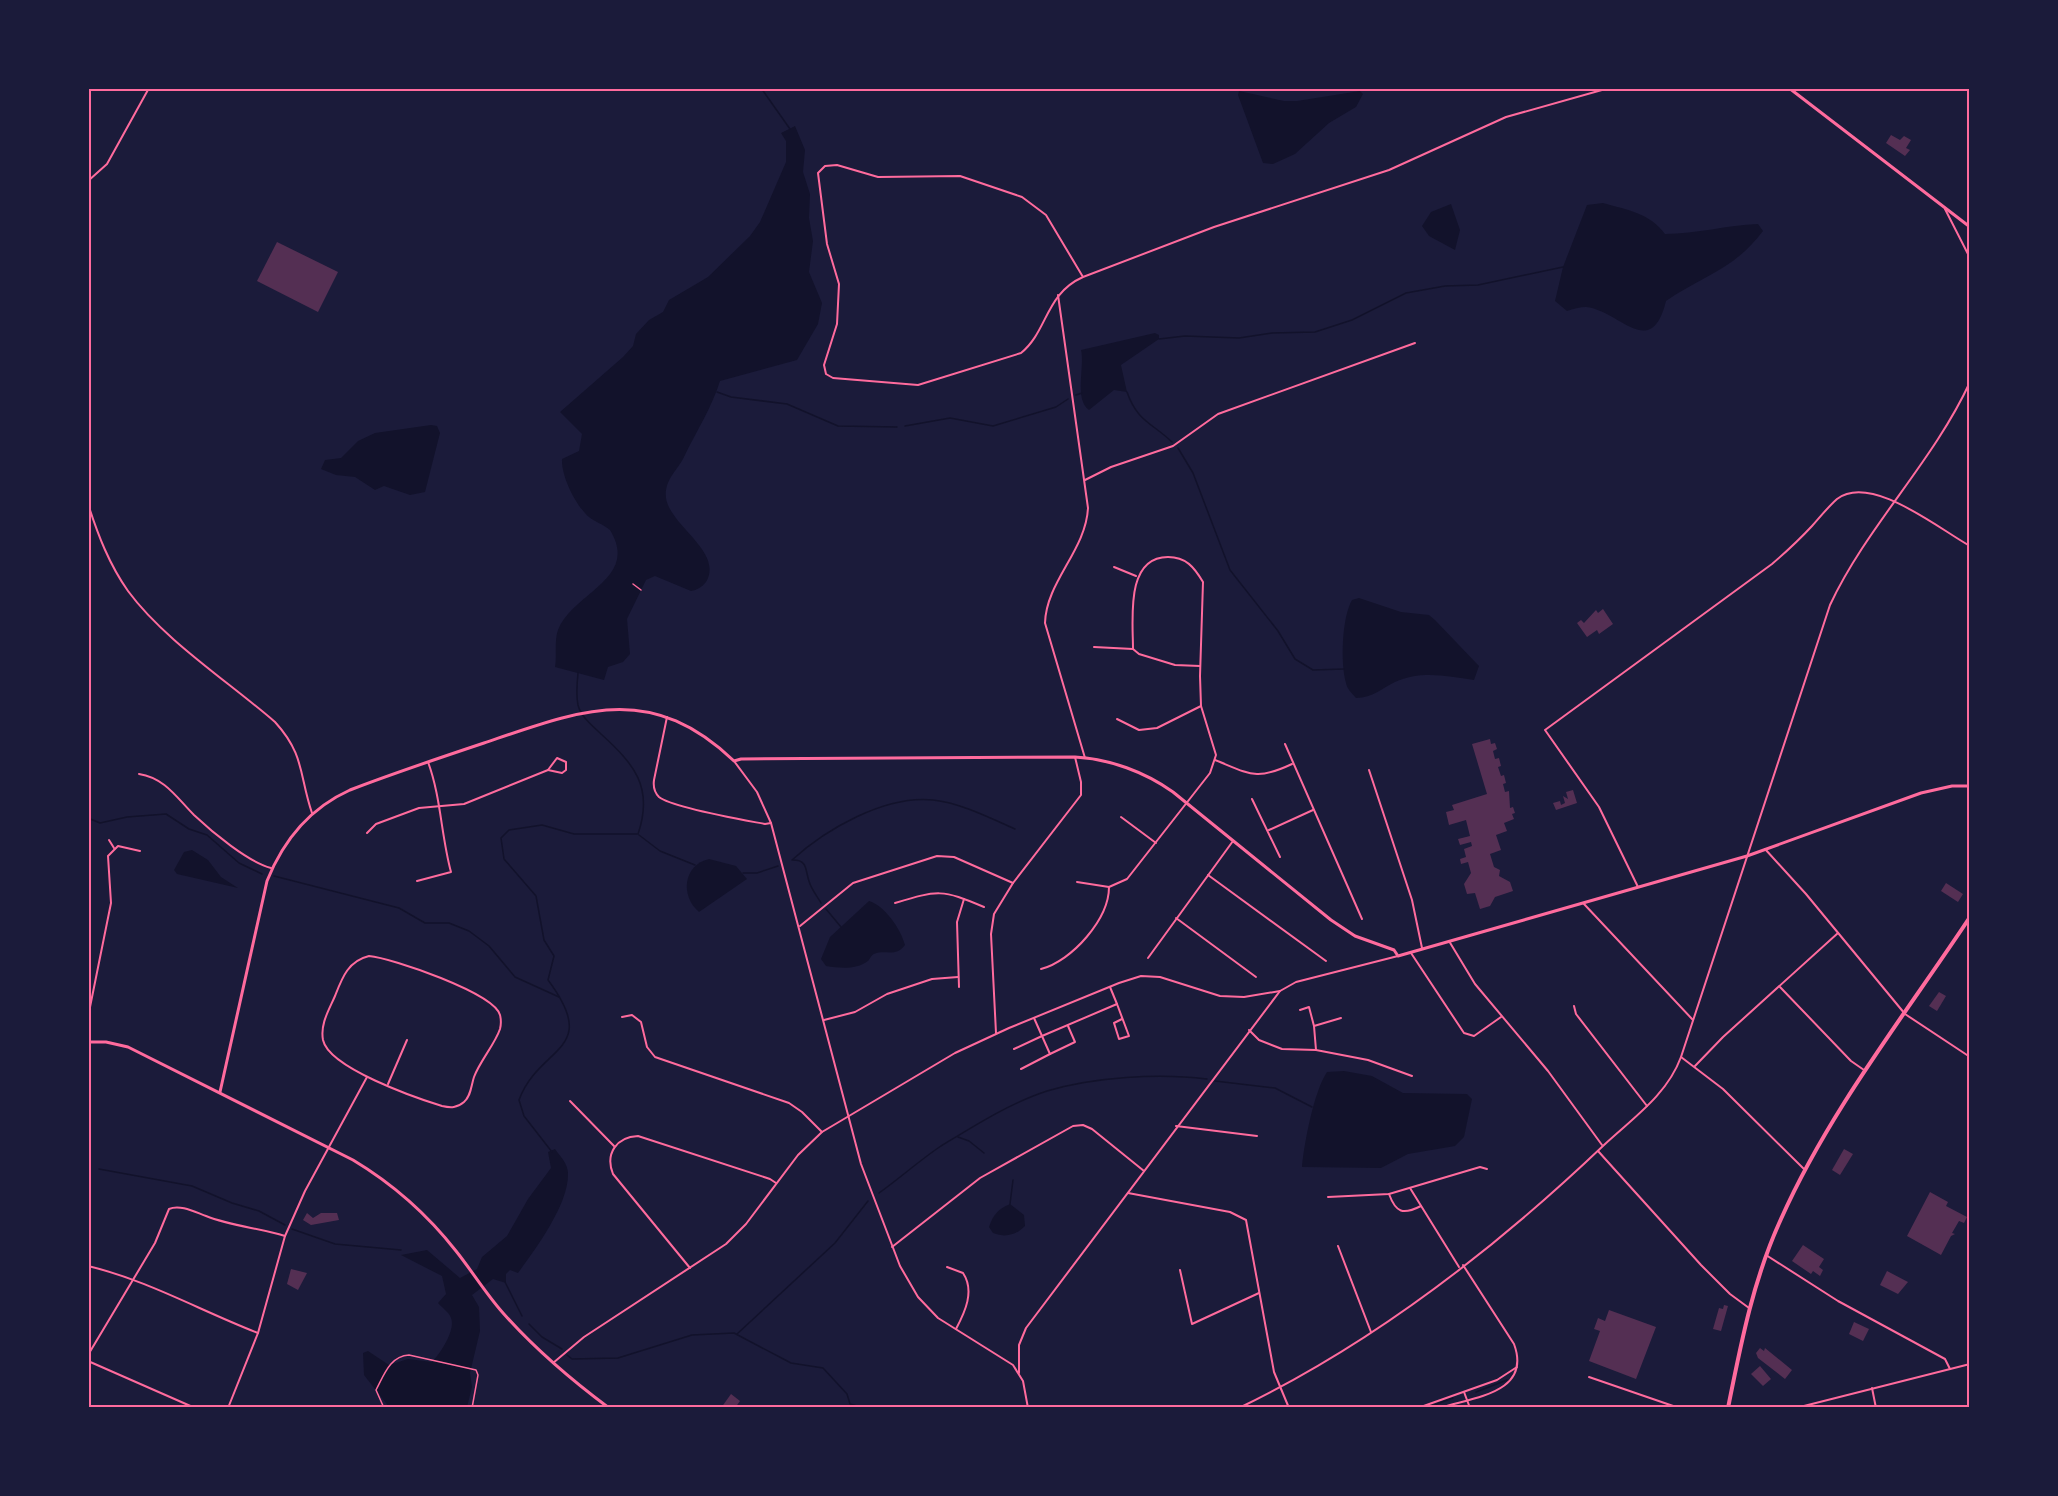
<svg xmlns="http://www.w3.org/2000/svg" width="2058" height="1496" font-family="'Alegreya Sans',sans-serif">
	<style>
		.water { fill: #12122b }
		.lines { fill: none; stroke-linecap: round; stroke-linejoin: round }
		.stream { stroke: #12122b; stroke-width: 1.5 }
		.building { fill: #542f53 }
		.path { stroke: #ff6b9d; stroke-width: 1.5 }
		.minor { stroke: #ff6b9d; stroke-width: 2 }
		.tertiary { stroke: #ff6b9d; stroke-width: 3 }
		.secondary { stroke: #ff6b9d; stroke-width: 3 }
		.primary { stroke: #ff6b9d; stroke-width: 4 }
		.neatline { fill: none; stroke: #ff6b9d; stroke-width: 2 }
	</style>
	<rect width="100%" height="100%" fill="#1b1b3a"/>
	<g class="water">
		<path d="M1239 91 1284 101H1297L1360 91 1363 94 1356 107 1329 123 1295 154 1273 164 1263 163 1238 95Z"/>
		<path d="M795 126 805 150 803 172 810 194 809 218 813 241 809 272 822 303 818 324 797 360 720 381C712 407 696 432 684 457 677 471 664 480 666 498 670 526 724 552 706 582 702 587 697 590 691 591L655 576 646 580 627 619 630 654 623 662 608 667 604 680 555 667C557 656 554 641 558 630 573 592 640 579 610 530 603 524 595 522 589 517 576 506 561 476 562 459L579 451 582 434 560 412 623 357 633 346 636 334 649 320 663 312 669 300 708 277 750 236 760 222 786 162V141L781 133Z"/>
		<path d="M1603 203C1627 210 1650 213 1665 234 1697 234 1727 225 1758 224L1763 231C1734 270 1702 276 1666 301 1651 362 1619 310 1586 307 1580 307 1573 309 1567 311L1555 301 1563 267 1587 205Z"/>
		<path d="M1451 204 1460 230 1455 250 1429 236 1422 226 1431 212Z"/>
		<path d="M1155 333 1159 335V339L1121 365 1127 392 1114 390 1089 410C1074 399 1085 367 1081 350Z"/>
		<path d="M431 425 437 426 440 433 425 492 410 495 384 486 375 490 355 477 336 475 321 469 325 460 341 458 358 441 375 433Z"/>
		<path d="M1359 598 1401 612 1429 615 1435 620 1479 666 1474 680C1447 676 1421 670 1395 682 1382 688 1373 698 1356 698 1352 693 1347 689 1346 683 1340 663 1342 617 1352 600Z"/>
		<path d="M192 850 208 860 221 877 238 888 177 874 174 870 184 852Z"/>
		<path d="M709 859 736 866 747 879 699 912C680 896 683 865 709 859Z"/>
		<path d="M869 901C884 905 901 929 905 945 895 958 886 949 874 954 871 955 870 959 868 961 856 970 839 968 826 966L821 959 830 937Z"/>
		<path d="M1344 1071 1372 1076 1403 1093 1467 1094 1472 1099 1464 1137 1455 1146 1408 1154 1381 1168 1302 1167C1304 1144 1314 1091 1327 1072Z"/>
		<path d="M555 1149C560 1156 568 1164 568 1173 569 1204 536 1248 518 1273L510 1270 506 1274V1283L493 1279 472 1295 479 1307 480 1331 470 1373 472 1387 467 1407H389L364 1375 363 1353 368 1351 389 1365 408 1359 432 1362C440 1354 456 1330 451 1318 449 1312 442 1308 438 1303L446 1294 442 1276 401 1255 427 1250 460 1278 477 1269 482 1257 507 1236 528 1199 551 1168 548 1152Z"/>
		<path d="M1010 1204 1024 1215 1025 1226C1016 1235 1006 1238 993 1233L989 1227C993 1215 998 1209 1010 1204Z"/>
	</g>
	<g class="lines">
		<g class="stream">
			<path d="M761 88 790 129"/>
			<path d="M1159 339 1185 336 1239 338 1272 333 1315 332 1352 320 1406 293 1445 286 1478 285 1563 267"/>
			<path d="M717 392 731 397 787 404 838 426 897 427"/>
			<path d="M1127 392C1137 421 1152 423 1172 442"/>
			<path d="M1076 395 1082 393"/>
			<path d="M905 426 950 418 993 426 1056 407 1068 399"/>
			<path d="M1178 448 1193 473 1230 570 1278 631 1295 659 1313 670 1344 669"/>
			<path d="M578 673C577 683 576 696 578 705 581 717 593 726 601 734 634 764 654 787 638 834"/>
			<path d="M88 818 100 823 127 817 166 814 189 829 207 835 239 863 262 874"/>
			<path d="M639 835 660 851 695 865"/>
			<path d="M792 860C826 829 885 795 933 800 961 803 990 818 1015 829"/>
			<path d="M793 860C808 860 805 870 809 881 811 889 817 896 821 903"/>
			<path d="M743 873H757L778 866"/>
			<path d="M274 876 399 908 425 923H449L469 931 489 946 515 977 559 997"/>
			<path d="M826 909 841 927"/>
			<path d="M1215 1081 1275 1088 1312 1107"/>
			<path d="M958 1137 969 1141 984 1153"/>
			<path d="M552 1152 524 1116 519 1100C539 1045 602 1052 548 980L554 956 544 940 536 896 504 859 501 838 509 830 542 825 574 834H637"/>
			<path d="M99 1169 192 1186 232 1203 259 1211 285 1225"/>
			<path d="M879 1193C900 1178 920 1160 941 1146 974 1126 1010 1103 1047 1091 1094 1077 1158 1073 1207 1079"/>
			<path d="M1010 1204 1013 1180"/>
			<path d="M292 1229 335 1244 401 1250"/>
			<path d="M505 1282 522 1316"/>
			<path d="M529 1324 542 1337 562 1349"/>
			<path d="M737 1334 835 1243 868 1201"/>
			<path d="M567 1355 572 1359 618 1358 692 1335 734 1333 791 1363 823 1368 847 1394 850 1404 864 1408"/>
			<path d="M1476 1392 1507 1380"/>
			<path d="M1426 1408 1453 1398"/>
		</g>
	</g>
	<g class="building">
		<path d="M1891 135 1900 140 1904 136 1911 140 1906 148 1910 150 1905 156 1886 143Z"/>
		<path d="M277 242 338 272 318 312 257 281Z"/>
		<path d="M1603 609 1613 624 1599 634 1597 630 1587 637 1577 623 1581 620 1584 623 1596 610 1598 613Z"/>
		<path d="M1490 739 1491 744 1495 743 1497 749 1493 751 1495 759 1499 758 1501 766 1498 767 1501 776 1504 775 1506 783 1503 784 1505 792 1509 791 1510 808 1513 807 1515 813 1512 814 1514 819 1504 823 1507 831 1496 835 1501 850 1490 854 1494 867 1500 870 1499 876 1510 882 1513 891 1495 897 1490 906 1480 909 1475 893 1467 894 1464 884 1471 873 1468 862 1461 864 1460 859 1466 857 1464 849 1472 846 1471 842 1460 845 1458 839 1470 836 1466 820 1449 825 1446 812 1454 810 1452 805 1487 794 1472 744Z"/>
		<path d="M1573 790 1577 803 1556 810 1553 803 1560 801 1561 805 1565 803 1563 796 1568 799 1566 792Z"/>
		<path d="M1946 883 1963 894 1958 902 1941 891Z"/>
		<path d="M1939 992 1946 996 1937 1011 1929 1006Z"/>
		<path d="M1844 1149 1853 1154 1840 1175 1832 1170Z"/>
		<path d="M1930 1192 1948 1202 1946 1206 1967 1217 1964 1223 1959 1221 1952 1233 1955 1234 1951 1236 1941 1255 1907 1236Z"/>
		<path d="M307 1213 313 1218 321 1213H337L339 1220 311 1225 303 1220Z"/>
		<path d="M1803 1245 1824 1259 1819 1267 1823 1270 1820 1276 1813 1271 1811 1274 1792 1261Z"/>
		<path d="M291 1269 307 1273 298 1290 287 1284Z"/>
		<path d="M1887 1271 1908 1282 1898 1294 1880 1285Z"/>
		<path d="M1724 1305 1728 1306 1721 1331 1713 1329 1719 1308 1723 1309Z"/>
		<path d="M1609 1310 1656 1327 1636 1379 1589 1361 1600 1331 1594 1329 1598 1318 1605 1321Z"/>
		<path d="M1854 1322 1869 1329 1863 1341 1849 1334Z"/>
		<path d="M1760 1348 1764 1351 1765 1348 1792 1370 1785 1379 1758 1358 1756 1353Z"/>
		<path d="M1760 1366 1771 1379 1763 1386 1751 1374Z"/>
		<path d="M731 1394 740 1401 735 1408H721Z"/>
	</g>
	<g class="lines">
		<g class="path">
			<path d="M633 584 641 590"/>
			<path d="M384 1408 376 1390C384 1375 390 1356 409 1355L476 1370 478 1375 472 1408"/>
		</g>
		<g class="minor">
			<path d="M88 181 107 164 149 88"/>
			<path d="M1945 209 1970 258"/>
			<path d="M1083 277 1046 215 1022 197 960 176 878 177 837 165 825 166 818 173 827 244 839 284 837 324 824 365 826 374 833 378 918 385 1021 353C1048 331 1045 294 1083 277L1214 227 1389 170 1506 117 1609 88"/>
			<path d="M1058 295 1088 508C1086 550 1046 582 1045 623L1085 758"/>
			<path d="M1085 480 1111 467 1173 446 1218 414 1415 343"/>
			<path d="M88 504C98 535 109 564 128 591 164 640 229 682 275 722 305 755 299 775 312 813"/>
			<path d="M1114 567 1136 576"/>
			<path d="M1094 647 1133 649 1139 654 1175 665 1200 666"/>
			<path d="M667 717 654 780C653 787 654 792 659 797 673 808 744 820 765 824L771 823"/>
			<path d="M1117 719 1139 730 1157 728 1201 706"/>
			<path d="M1285 744 1362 919"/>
			<path d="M557 758 566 762V770L562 773 548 770Z"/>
			<path d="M1215 760C1250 774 1256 781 1292 764"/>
			<path d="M734 761 757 792 771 823 861 1164 900 1266 918 1297 938 1318 1013 1365 1023 1381 1028 1408"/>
			<path d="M1369 770 1412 900 1422 948"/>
			<path d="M139 774C165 778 177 798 194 815 212 832 248 862 271 868"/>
			<path d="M1252 799 1280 857"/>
			<path d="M1121 817 1156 843"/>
			<path d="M1269 830 1313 810"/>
			<path d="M367 833 376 824 419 808 464 804 548 770"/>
			<path d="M109 840 114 848"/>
			<path d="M1765 849 1806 894 1905 1014 1970 1057"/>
			<path d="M1208 875 1326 961"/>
			<path d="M417 881 451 872C441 835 441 797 428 762"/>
			<path d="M1077 882 1109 887 1127 879 1210 773 1216 755 1201 706 1200 676 1203 582C1194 567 1186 557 1168 557 1125 557 1133 620 1133 649"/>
			<path d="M1638 887 1599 807 1545 730 1772 564C1786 552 1799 540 1812 526 1820 517 1828 507 1837 499 1871 473 1939 529 1970 546"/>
			<path d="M895 903C938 890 942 889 984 907"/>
			<path d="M1584 904 1693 1020"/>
			<path d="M1176 918 1256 977"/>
			<path d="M800 926 853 883 937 856 954 857 1013 883"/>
			<path d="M1449 941 1475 984 1548 1071 1602 1145"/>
			<path d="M1411 953 1464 1033 1474 1036 1501 1017"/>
			<path d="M369 956C392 958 494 993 500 1015 501 1019 501 1025 500 1029 495 1044 480 1061 474 1077 471 1086 471 1096 464 1102 457 1108 451 1108 442 1106 416 1098 329 1068 323 1040 320 1024 329 1010 335 996 342 978 348 961 369 956Z"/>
			<path d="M1148 958 1233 841"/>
			<path d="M1041 969C1072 961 1109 919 1109 887"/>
			<path d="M959 987 957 922 964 899"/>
			<path d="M1110 987 1117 1004"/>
			<path d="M1780 987 1851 1061 1864 1070"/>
			<path d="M1574 1006 1576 1014 1647 1106"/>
			<path d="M1300 1010 1309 1007 1314 1026 1316 1050"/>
			<path d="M88 1017 111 903 108 856 118 846 140 851"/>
			<path d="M622 1017 632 1015 641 1022 647 1047 655 1057 789 1103 802 1112 822 1132"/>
			<path d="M1034 1018 1042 1036 1117 1004 1129 1036 1119 1039 1114 1023 1122 1019"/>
			<path d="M824 1020 855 1012 887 994 932 979 958 977"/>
			<path d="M1314 1026 1341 1018"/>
			<path d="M1249 1030 1259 1040 1282 1049 1316 1050 1368 1060 1412 1076"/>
			<path d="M996 1033 991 934 994 914 1013 883 1081 795V782L1075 757"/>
			<path d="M1014 1049 1042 1036 1050 1054 1021 1069"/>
			<path d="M1050 1054 1075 1042 1068 1026"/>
			<path d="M1681 1057 1723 1089 1805 1170"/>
			<path d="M1695 1066 1723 1037 1838 933"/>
			<path d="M388 1084 407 1040"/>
			<path d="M570 1101 614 1146"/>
			<path d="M1176 1126 1257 1136"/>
			<path d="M1598 1151 1701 1265 1730 1294 1749 1308"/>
			<path d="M1410 1188 1459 1267"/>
			<path d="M1128 1193 1230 1212 1246 1220 1274 1372 1289 1408"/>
			<path d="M1389 1194C1396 1213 1403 1215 1421 1206"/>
			<path d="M1328 1197 1389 1194 1480 1167 1487 1169"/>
			<path d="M1338 1246 1371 1332"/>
			<path d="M892 1247 980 1178 1073 1126 1083 1125 1092 1129 1144 1171"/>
			<path d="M1766 1255 1838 1301 1945 1359 1950 1369"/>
			<path d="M88 1266C147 1280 201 1311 258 1333"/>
			<path d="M947 1267 963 1273C975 1291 965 1312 956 1329"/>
			<path d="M690 1268 613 1174C605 1154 616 1137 638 1136L770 1179 776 1183"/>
			<path d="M1180 1270 1192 1324 1259 1293"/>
			<path d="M88 1355 155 1243 169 1209C180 1204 195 1212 206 1216 231 1226 259 1228 285 1236"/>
			<path d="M88 1361 195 1408"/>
			<path d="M553 1363 584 1337 726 1244 746 1224 798 1155 822 1132 955 1053 1009 1028 1119 983 1141 976 1160 977 1220 996 1244 997 1280 991 1296 982 1398 956"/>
			<path d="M1019 1373V1345L1026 1328 1280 991"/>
			<path d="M1589 1377 1679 1408"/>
			<path d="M1872 1388 1876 1408"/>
			<path d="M1464 1392 1470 1408"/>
			<path d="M228 1408 258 1333 285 1236 305 1191 367 1077"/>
			<path d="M1239 1408C1374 1343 1496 1248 1604 1145 1633 1118 1667 1095 1681 1057L1830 605C1867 526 1933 462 1970 382"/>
			<path d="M1418 1408 1497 1380 1517 1367"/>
			<path d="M1440 1408C1474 1397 1532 1393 1514 1344L1463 1265"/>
			<path d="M1796 1408 1970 1364"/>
		</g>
		<g class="tertiary">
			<path d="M1789 88 1970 227"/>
			<path d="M220 1092 267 881C283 841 310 808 350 790 394 773 439 758 484 743 581 710 650 681 734 761L741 759 1075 757C1110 759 1145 772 1173 792L1331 920 1355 936 1394 950 1398 956 1747 856 1921 793 1952 786H1970"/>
		</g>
		<path class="secondary" d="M88 1042H106L128 1047 353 1160C393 1184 427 1214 456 1251 472 1271 486 1294 503 1313 535 1349 570 1379 609 1408"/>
		<path class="primary" d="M1728 1408C1741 1343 1753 1280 1781 1219 1829 1111 1905 1015 1970 917"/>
	</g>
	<rect width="2058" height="1496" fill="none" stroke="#1b1b3a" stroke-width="180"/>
	<rect x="90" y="90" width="1878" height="1316" class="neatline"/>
</svg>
